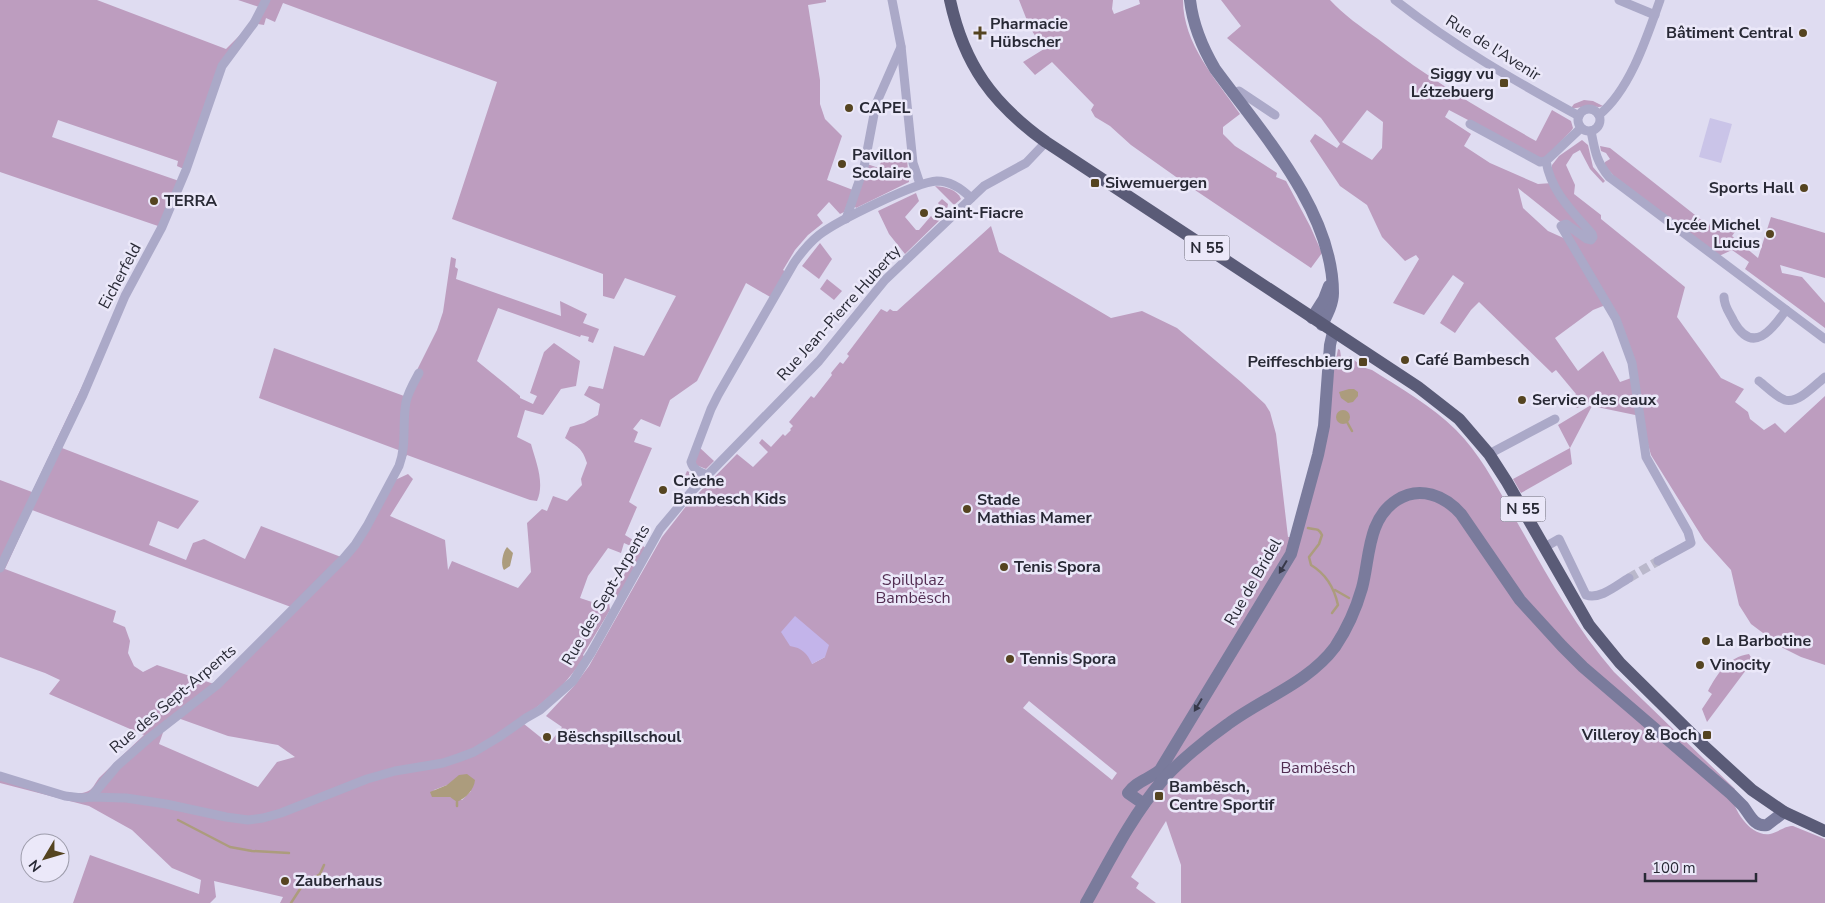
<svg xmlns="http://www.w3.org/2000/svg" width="1825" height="903" font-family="'Nunito Sans',sans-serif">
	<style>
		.green { fill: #bd9dbf; fill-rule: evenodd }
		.sand { fill: #c3b4ea }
		.plaza { fill: #cac4e8 }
		.water { fill: #ac9c7d }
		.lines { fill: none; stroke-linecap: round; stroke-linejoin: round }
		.stream { stroke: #ac9c7d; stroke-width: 2.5 }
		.street-tunnel { stroke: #bab8cb; stroke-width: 9; stroke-dasharray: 9 4.5; stroke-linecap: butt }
		.street { stroke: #aba9c8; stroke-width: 9 }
		.secondary { stroke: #7a7b9c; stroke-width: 12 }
		.primary { stroke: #5a5b77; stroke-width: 12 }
		.oneway { fill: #38394a }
		.poi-dot { fill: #554420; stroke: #ebe8f9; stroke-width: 2 }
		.labels { text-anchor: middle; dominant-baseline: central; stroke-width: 5; stroke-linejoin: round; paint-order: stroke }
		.shield { fill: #ebe8f9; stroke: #626270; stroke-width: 1 }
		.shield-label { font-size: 15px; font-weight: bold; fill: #282935 }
		.poi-label { font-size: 16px; font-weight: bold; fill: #282935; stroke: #ebe8f9; text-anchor: start }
		.street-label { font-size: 16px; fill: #282935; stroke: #ebe8f9 }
		.park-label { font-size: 16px; fill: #522d52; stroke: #ebe8f9 }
	</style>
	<rect width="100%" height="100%" fill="#dfdcf1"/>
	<g class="green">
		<path d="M0 0H97L226 49 245 30 259 7 238 0H826V2L808 5 820 80V104L825 119 842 136 827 180 853 190 844 212 840 214 829 202 817 215 823 223 808 235 795 250 783 270 786 272 772 298 746 283 697 381 670 400 660 427 641 419 633 429 638 432 634 442 652 448 629 502 637 507 625 535 646 548 617 599 613 597 637 549 624 543 621 553 608 548 588 576 580 598 601 605 605 593 608 594 610 610 583 655 585 658 562 686 537 707 519 720 549 744 562 727 546 716 574 686 589 666 662 537 687 505 737 454 753 467 768 452 759 443 762 439 771 447 783 434 785 436 791 430 790 429 793 426 789 422 811 396 814 398 832 375 831 373 840 362 843 364 849 356 847 354 881 309 887 312 890 309 893 311H897L991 226 999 252 1111 318 1142 311 1177 328 1241 382 1265 404 1270 412 1276 434 1288 537H1297L1318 455 1338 349 1340 350 1341 357 1347 360 1350 356 1362 367 1372 370C1400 388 1432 406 1456 430 1480 454 1496 485 1513 515 1544 569 1573 625 1614 672L1735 789 1731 794C1734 810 1750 837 1770 834 1779 832 1784 826 1793 826L1825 839V903H1181V865L1166 821 1131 877 1139 883 1136 888 1156 903H280L283 897 214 881 216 897 210 903H73L90 855 199 894 201 880 172 868 132 830 89 806 0 783V773C19 779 69 798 86 792 93 790 95 783 99 778 114 763 129 749 144 735L49 694 60 680 45 673 0 657V480L32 492 158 226 0 172ZM283 3 497 82 452 219 603 274V296L614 299 625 278 676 296 644 356 614 346 603 389 589 386 584 395 600 404 598 415 584 423 570 427 565 438C577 447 582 447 587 463L581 479 582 485 567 501 553 496 547 511 542 509 527 523 531 572 518 588 452 561 448 570 445 540 390 516 413 479 408 474 393 481 407 455 530 500 537 501C545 483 536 462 531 444L517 437 525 410 543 415 561 389 576 386 580 361 554 343 544 352 530 393 537 396 533 404 520 398V396L477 361 498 308 580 337 581 335 589 337 588 341 593 343 599 329 583 323 587 314 560 301 561 316 456 279 458 269 455 267 456 259 451 257 443 312 437 330 404 396 274 348 259 398 401 451 397 464 353 544 341 557 261 526 245 559 204 539 193 543 186 560 149 545 158 521 178 529 199 501 62 448 127 300 165 229 225 68 258 24 264 25 266 18 275 22ZM58 120 178 161 177 166 186 170 182 182 52 137ZM32 510 291 607 214 684 157 665 143 672 134 666 128 653 130 641 125 627 113 622 116 611 5 569ZM816 643 825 657 812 664ZM1029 701 1117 773 1112 780 1023 708ZM175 717 228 736 278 745 295 757 277 762 258 787 159 744 166 724ZM447 785 471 791 462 800 450 797H432L434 790Z"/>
		<path d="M1019 0H1113L1112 9 1114 14 1140 4 1139 0H1183C1183 44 1216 79 1240 114L1223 127V134L1235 146 1277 173 1276 177 1286 181 1310 226 1322 253 1311 268 1186 184 1131 145 1110 126 1095 117 1091 110 1094 105 1052 62 1035 75 1023 62 1044 49 1030 28Z"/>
		<path d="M1221 0H1330C1344 15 1361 27 1378 39 1428 78 1481 110 1536 141L1552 110 1571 121 1573 128 1571 131 1545 158H1540L1449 110 1445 117 1471 134 1464 146 1490 163 1538 184 1552 183V165L1559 156 1582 140 1588 145 1593 167 1605 181 1603 183 1590 169 1580 150 1573 154 1566 165 1575 185 1574 194 1601 215V219L1685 287 1677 317 1721 378 1744 389 1735 402 1748 412 1750 419 1764 430 1775 423 1785 433 1825 396V665L1801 657 1783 648 1751 624 1739 605 1731 570 1704 540 1651 455 1640 416 1592 406 1570 448 1572 464 1521 493 1513 479 1570 448 1558 425 1591 405 1589 402 1577 408 1571 399 1576 394 1556 370 1552 373 1479 302 1471 310 1455 333 1440 323 1464 283 1453 275 1424 315 1393 303 1419 259 1416 255 1405 261 1382 237 1367 205 1340 186 1310 141 1315 134 1337 148 1340 144 1321 118 1227 38 1241 26ZM1367 110 1383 122 1382 148 1372 160 1342 142ZM1518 188 1563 224 1568 240 1548 231 1523 208ZM1608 304 1634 377 1620 382 1603 351 1578 371 1555 338 1593 310Z"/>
		<path d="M1584 100 1593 101 1603 106C1598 108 1595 106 1589 106 1583 106 1578 109 1571 108L1574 104Z"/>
		<path d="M1600 146 1610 148 1709 226 1711 221 1724 226 1736 224 1739 226 1732 236 1758 258 1771 217 1825 233V278L1780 265 1782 273 1802 277 1825 303V328L1745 269 1749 262 1732 250 1719 256 1614 176 1605 166V162L1610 159 1606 153 1601 151Z"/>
		<path d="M883 155 907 159 909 182 856 208 853 204 867 164 879 168Z"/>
		<path d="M935 186C945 187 957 189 961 199L954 205Z"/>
		<path d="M916 193 919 201 905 217 916 230H919L931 216 934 220 939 215 935 210 940 206 938 203 942 199 948 204 947 210 944 216 905 254 889 234 878 211Z"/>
		<path d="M820 243 832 259 819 279 802 266Z"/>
		<path d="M827 279 842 291 834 300 820 289Z"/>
		<path d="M699 447 714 461 706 469 696 465 695 461Z"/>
		<path d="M687 471 699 476 692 484 683 480Z"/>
		<path d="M1749 654 1752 659V662L1707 722 1702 709 1712 694 1708 691C1717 674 1728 657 1749 654Z"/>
	</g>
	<path class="sand" d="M795 616 829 645 825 657 812 664C807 653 802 648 790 646L781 632Z"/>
	<path class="plaza" d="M1710 118 1732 124 1721 163 1699 157Z"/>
	<g class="water">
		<path d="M1349 389H1354L1358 392V396L1353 402 1348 403 1341 398 1339 392Z"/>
		<circle cx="1343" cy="417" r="7"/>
		<path d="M507 547 513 553 510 566 504 570C500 564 503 552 507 547Z"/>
		<path d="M467 774 475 780C474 790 466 798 457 802L450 797H432L430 792 447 785 459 775Z"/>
	</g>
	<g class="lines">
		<g class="stream">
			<path d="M1347 422 1352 431"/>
			<path d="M1308 528C1315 530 1318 527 1322 535L1319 544 1309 557 1311 565C1326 574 1334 587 1338 605L1332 613"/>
			<path d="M1335 590 1349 598"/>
			<path d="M457 802V806"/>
			<path d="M178 820 230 847 252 851 289 853"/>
			<path d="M291 903 302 886 320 874 324 865"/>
		</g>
		<path class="street-tunnel" d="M1629 578 1658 561"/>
		<g class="street">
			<path d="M892 0 901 46 913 163 920 184"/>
			<path d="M1395 0C1452 45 1515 81 1579 116"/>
			<path d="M1619 0 1655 15"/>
			<path d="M1233 93 1239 91 1275 115"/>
			<circle cx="1589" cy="120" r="11"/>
			<path d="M1599 115C1630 90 1647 37 1660 0"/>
			<path d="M1470 124 1540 162 1546 161"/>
			<path d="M1581 128 1546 161C1551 192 1573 212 1592 234L1593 237 1591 240 1587 239 1566 224 1561 226 1616 319 1632 363 1646 457 1688 532 1691 543 1658 561"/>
			<path d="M1591 131C1595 151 1596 161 1609 177L1825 339"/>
			<path d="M846 219 864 167 876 104 901 47"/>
			<path d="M1724 297C1724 307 1730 313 1734 322 1753 355 1772 330 1786 310"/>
			<path d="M1759 381C1767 387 1776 397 1785 400 1798 404 1815 385 1825 377"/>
			<path d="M1489 454 1555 419"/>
			<path d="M707 475C700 472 693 470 691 462L711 409 718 395 794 263C801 253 809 243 819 235 837 221 916 182 937 181 950 181 962 189 971 198"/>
			<path d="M1545 547 1559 539 1586 595C1600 600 1617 585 1629 578"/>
			<path d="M0 568 83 395 125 296 162 227 186 170 222 66 254 23 266 0"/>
			<path d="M0 776 65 796 82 798 91 797 126 798 166 804 226 817 248 820 263 818 281 813 367 779 395 771 443 763 458 758 474 752 499 737 526 718 540 710 573 681 591 653 660 529 692 491 819 361 885 280 984 186 1026 163 1046 142"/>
			<path d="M91 797 117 766 149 738 217 685 344 558 355 545 367 526 399 466C407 445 402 424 406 402 408 392 414 382 419 373"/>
		</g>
		<g class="secondary">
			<path d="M1190 0C1193 26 1202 47 1215 69 1261 132 1333 211 1333 293 1333 304 1327 315 1322 325"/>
			<path d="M1312 318 1324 299 1329 286"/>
			<path d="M1144 804 1128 793C1136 781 1150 779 1160 770L1291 554 1318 455 1324 426 1330 345 1333 332"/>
			<path d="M1086 903C1109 862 1131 817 1162 781 1177 763 1208 738 1228 724 1263 698 1308 683 1335 647 1347 629 1356 609 1362 588 1370 558 1367 519 1397 500 1420 485 1445 496 1461 514L1520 600 1562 646 1583 667 1731 794C1735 798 1739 802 1743 806 1750 815 1754 827 1767 825L1784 812"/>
		</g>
		<path class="primary" d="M950 0C964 65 993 104 1046 142L1418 387 1459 419 1489 454 1507 482 1589 625 1620 663 1705 747 1752 790 1784 812 1825 831"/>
	</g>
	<defs><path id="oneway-solid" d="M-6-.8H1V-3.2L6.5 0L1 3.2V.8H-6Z" transform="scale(1.25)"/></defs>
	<g class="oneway">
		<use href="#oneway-solid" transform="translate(1283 567) rotate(121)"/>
		<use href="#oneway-solid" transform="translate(1198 705) rotate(121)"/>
	</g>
	<g class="poi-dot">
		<path d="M977.5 25.5h5v5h5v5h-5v5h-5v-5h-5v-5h5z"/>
		<circle cx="1803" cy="33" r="5"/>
		<rect x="1499" y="78" width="10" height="10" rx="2.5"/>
		<circle cx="849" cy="108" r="5"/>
		<circle cx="842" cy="164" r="5"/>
		<rect x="1090" y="178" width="10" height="10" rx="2.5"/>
		<circle cx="1804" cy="188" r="5"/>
		<circle cx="154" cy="201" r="5"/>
		<circle cx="924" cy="213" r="5"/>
		<circle cx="1770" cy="234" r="5"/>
		<circle cx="1405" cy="360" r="5"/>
		<rect x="1358" y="357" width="10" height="10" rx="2.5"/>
		<circle cx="1522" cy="400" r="5"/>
		<circle cx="663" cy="490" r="5"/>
		<circle cx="967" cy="509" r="5"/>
		<circle cx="1004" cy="567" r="5"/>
		<circle cx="1706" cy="641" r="5"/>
		<circle cx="1010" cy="659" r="5"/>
		<circle cx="1700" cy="665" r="5"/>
		<rect x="1702" y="730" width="10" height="10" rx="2.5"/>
		<circle cx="547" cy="737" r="5"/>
		<rect x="1154" y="791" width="10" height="10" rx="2.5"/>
		<circle cx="285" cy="881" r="5"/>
	</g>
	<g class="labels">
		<g class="shield">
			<rect x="1184.5" y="235.5" width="45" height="25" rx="4"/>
			<rect x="1500.5" y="496.5" width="45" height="25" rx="4"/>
		</g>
		<g class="shield-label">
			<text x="1207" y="248">N 55</text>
			<text x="1523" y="509">N 55</text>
		</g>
		<g class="poi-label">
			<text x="990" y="24">Pharmacie<tspan x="990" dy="18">Hübscher</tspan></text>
			<text x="1793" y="33" text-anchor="end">Bâtiment Central</text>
			<text x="1494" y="74" text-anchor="end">Siggy vu<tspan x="1494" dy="18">Létzebuerg</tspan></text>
			<text x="859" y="108">CAPEL</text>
			<text x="852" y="155">Pavillon<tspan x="852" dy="18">Scolaire</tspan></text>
			<text x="1105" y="183">Siwemuergen</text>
			<text x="1794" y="188" text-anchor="end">Sports Hall</text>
			<text x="164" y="201">TERRA</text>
			<text x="934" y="213">Saint-Fiacre</text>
			<text x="1760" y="225" text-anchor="end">Lycée Michel<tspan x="1760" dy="18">Lucius</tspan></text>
			<text x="1415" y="360">Café Bambesch</text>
			<text x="1353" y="362" text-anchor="end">Peiffeschbierg</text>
			<text x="1532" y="400">Service des eaux</text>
			<text x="673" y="481">Crèche<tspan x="673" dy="18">Bambesch Kids</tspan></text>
			<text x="977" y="500">Stade<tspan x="977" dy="18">Mathias Mamer</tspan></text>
			<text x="1014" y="567">Tenis Spora</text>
			<text x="1716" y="641">La Barbotine</text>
			<text x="1020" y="659">Tennis Spora</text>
			<text x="1710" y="665">Vinocity</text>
			<text x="1697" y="735" text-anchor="end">Villeroy &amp; Boch</text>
			<text x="557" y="737">Bëschspillschoul</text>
			<text x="1169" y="787">Bambësch,<tspan x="1169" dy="18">Centre Sportif</tspan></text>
			<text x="295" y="881">Zauberhaus</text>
		</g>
		<g class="street-label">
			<text transform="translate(1493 48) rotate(32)">Rue de l'Avenir</text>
			<text transform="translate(120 276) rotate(-62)">Eicherfeld</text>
			<text transform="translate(839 313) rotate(-48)">Rue Jean-Pierre Huberty</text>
			<text transform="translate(1253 582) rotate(-60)">Rue de Bridel</text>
			<text transform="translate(606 595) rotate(-60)">Rue des Sept-Arpents</text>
			<text transform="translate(173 699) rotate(-40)">Rue des Sept-Arpents</text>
		</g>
		<g class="park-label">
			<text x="913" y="580">Spillplaz<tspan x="913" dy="18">Bambësch</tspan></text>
			<text x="1318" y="768">Bambësch</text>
		</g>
	</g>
	<g transform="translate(45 858) rotate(232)"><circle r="24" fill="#ebe8f9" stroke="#9d9cab"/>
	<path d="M0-4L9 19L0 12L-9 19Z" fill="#554420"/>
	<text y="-8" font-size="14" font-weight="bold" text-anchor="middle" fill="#282935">N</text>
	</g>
	<path d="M1645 873v8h111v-8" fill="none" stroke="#282935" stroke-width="2.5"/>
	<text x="1652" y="873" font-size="15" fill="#282935" stroke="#ebe8f9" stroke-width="4" paint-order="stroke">100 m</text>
</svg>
